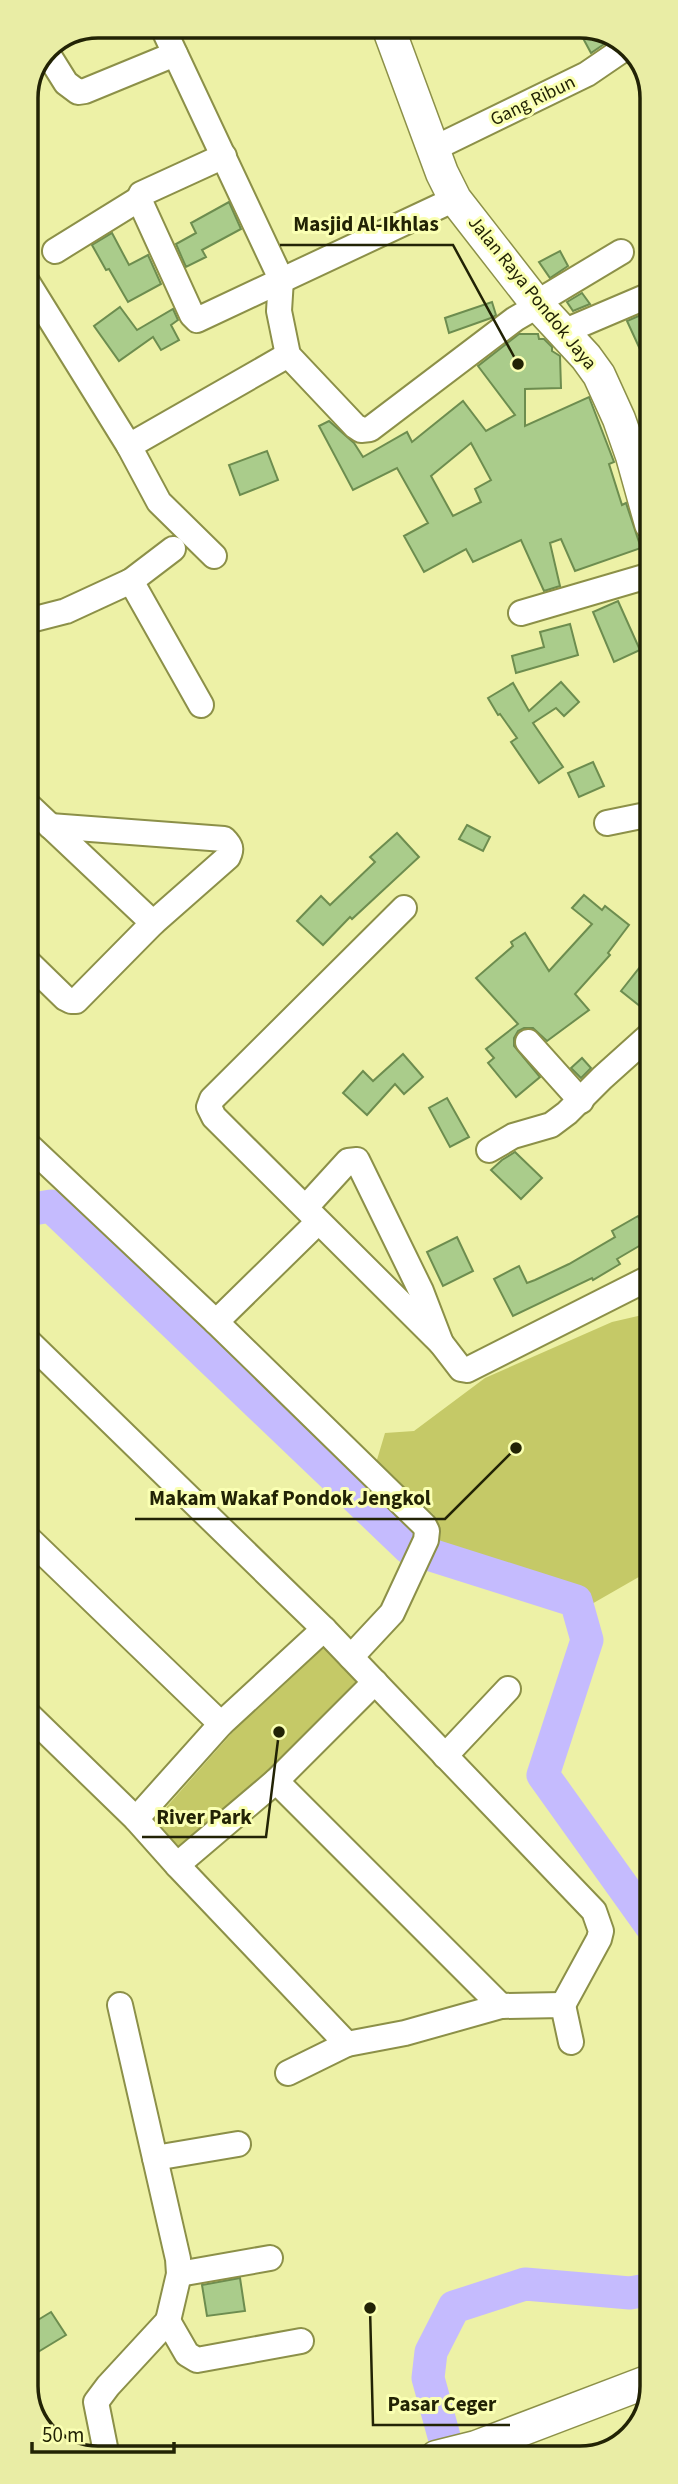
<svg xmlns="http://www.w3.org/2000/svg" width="678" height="2484" font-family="'Source Sans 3',sans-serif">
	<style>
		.green { fill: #c5c967 }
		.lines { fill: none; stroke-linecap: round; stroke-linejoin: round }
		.river { stroke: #c5bbfe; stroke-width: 33 }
		.building { fill: #aacc8b; stroke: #6d8d4f; stroke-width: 2; fill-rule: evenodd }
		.minor-casing { stroke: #8c9048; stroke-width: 28 }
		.major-casing { stroke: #8c9048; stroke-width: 35 }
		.minor { stroke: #fff; stroke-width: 24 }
		.major { stroke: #fff; stroke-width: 32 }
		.labels { text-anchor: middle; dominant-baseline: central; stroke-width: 6; stroke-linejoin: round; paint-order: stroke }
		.street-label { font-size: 19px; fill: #222305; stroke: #faffb3 }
		.rim { fill: none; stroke: #222305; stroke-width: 3.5 }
		.leader { fill: none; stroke: #222305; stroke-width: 2.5 }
		.callout-dot { fill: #222305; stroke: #faffb3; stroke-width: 2.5 }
		.callout-label { font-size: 21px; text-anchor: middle; font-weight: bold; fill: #222305; stroke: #faffb3; stroke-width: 6; stroke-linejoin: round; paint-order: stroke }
	</style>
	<rect width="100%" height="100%" fill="#edf1a6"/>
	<g class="green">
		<path d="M651 1313V1570L590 1605 433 1566 434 1515 376 1463 385 1433 414 1431 485 1378 612 1322Z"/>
		<path d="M324 1629 375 1682 177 1865 146 1830Z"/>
	</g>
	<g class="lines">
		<g class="river">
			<path d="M27 1210 51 1206 409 1548 576 1601 587 1640 543 1775 651 1926"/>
			<path d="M445 2440 428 2378 431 2352 454 2307 525 2284 630 2293 652 2289"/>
		</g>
	</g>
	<g class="building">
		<path d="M577 27H588L607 35 610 40 591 53Z"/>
		<path d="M229 202 241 229 202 250 206 257 186 267 176 244 196 233 191 223Z"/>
		<path d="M112 233 129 265 148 255 161 284 128 302 109 269 106 270 92 245Z"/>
		<path d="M560 251 568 266 550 278 539 262Z"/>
		<path d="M582 293 590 304 573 311 567 302Z"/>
		<path d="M492 302 496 315 491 318 449 333 445 318Z"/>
		<path d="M120 307 137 330 173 309 178 320 171 325 179 340 161 350 153 337 119 361 94 326Z"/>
		<path d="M650 311V371L627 321Z"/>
		<path d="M519 334H538L539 339H544L552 347V351L560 356 561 388 525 389V426L589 397 614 462 609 464 622 505 626 503 641 548 575 571 561 539 550 543 560 586 544 591 521 540 473 562 466 549 424 572 404 536 428 523 397 468 353 490 319 426 329 421 354 443 363 457 407 432 412 442 463 401 486 431 515 415 478 366ZM471 443 491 480 475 489 481 502 453 516 431 476Z"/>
		<path d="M267 451 278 480 240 495 229 465Z"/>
		<path d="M618 601 640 650 614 662 593 612Z"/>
		<path d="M570 624 578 655 516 673 512 656 544 647 540 632Z"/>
		<path d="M561 682 579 702 564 716 556 708 533 723 563 767 539 783 511 742 517 738 500 714 498 715 488 698 513 683 529 711Z"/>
		<path d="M593 762 604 786 579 797 568 773Z"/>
		<path d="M467 825 490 837 483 851 459 839Z"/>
		<path d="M397 833 419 857 352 919 350 917 323 945 297 921 321 896 330 905 375 862 370 857Z"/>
		<path d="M584 895 602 910 605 906 629 925 608 953 610 955 575 994 589 1010 547 1041 533 1028H524L518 1031 514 1038V1046L540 1077 516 1097 488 1063 494 1058 486 1049 518 1024 476 978 513 946 511 942 525 933 549 971 592 924 572 908Z"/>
		<path d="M640 967 651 976V1015L621 991Z"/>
		<path d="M403 1054 423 1077 404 1094 395 1084 367 1115 343 1093 363 1071 373 1081Z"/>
		<path d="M582 1058 591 1068 581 1078 571 1068Z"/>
		<path d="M447 1098 469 1137 450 1147 429 1108Z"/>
		<path d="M515 1152 542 1178 521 1199 491 1170 502 1160Z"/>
		<path d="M638 1216 651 1239 617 1259 620 1264 593 1280 592 1278 513 1316 494 1279 519 1266 527 1283 535 1280 569 1264 615 1237 612 1231Z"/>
		<path d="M457 1237 473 1271 443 1286 427 1252Z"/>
		<path d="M240 2278 245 2311 207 2316 202 2285Z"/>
		<path d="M51 2312 66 2335 28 2358V2326Z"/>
	</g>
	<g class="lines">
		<g class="minor-casing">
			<g id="minor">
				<path d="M162 26 281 279 279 311 288 355 355 426 361 430 370 429 515 319 539 305"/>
				<path d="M46 51 66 83 78 92 85 91 175 54"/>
				<path d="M433 149 587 74 628 46"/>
				<path d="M224 156 141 194 139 199 192 315 197 320 455 199"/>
				<path d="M55 251 139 199"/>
				<path d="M26 280 129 446 288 355"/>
				<path d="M536 303 621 252"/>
				<path d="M563 332 650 295"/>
				<path d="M129 446 159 502 214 556"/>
				<path d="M131 581 201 705"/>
				<path d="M521 613 651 575"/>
				<path d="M27 621 66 611 131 581 173 549"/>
				<path d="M27 804 153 923"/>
				<path d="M607 823 651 814"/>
				<path d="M404 908 212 1099 209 1107 214 1117 441 1343"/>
				<path d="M27 961 65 998 71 1001H76L153 923 228 857C232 849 231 846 224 839L50 826"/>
				<path d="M528 1042 581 1101"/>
				<path d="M27 1144 216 1322 424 1525 427 1531 426 1540 392 1613 351 1657"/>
				<path d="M489 1150 513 1136 551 1125 567 1113 602 1078 651 1034"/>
				<path d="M306 1207 348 1161 357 1160 421 1291 441 1343 461 1369 467 1370 651 1277"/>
				<path d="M216 1322 318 1222"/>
				<path d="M27 1340 324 1629 594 1911 601 1931 599 1939 563 2005"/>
				<path d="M27 1537 221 1724"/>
				<path d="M27 1713 136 1819"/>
				<path d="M445 1756 508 1689"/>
				<path d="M276 1781 501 2006 563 2005 571 2042"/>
				<path d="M177 1865 276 1781 375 1682"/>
				<path d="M120 2005 178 2259 179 2274 168 2321"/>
				<path d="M347 2044 405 2033 501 2006"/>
				<path d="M288 2073 347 2044 177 1865 136 1819 221 1724 324 1629"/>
				<path d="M155 2158 238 2144"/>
				<path d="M179 2274 270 2258"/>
				<path d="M168 2321 187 2354 197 2360 301 2341"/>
				<path d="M107 2457 96 2402 108 2386 168 2321"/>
			</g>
		</g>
		<g class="major-casing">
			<g id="major">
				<path d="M388 27 442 173 455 199 536 303 586 357 599 375 619 419 632 456 651 524"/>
				<path d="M436 2457 476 2447 652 2380"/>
			</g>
		</g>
		<use href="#minor" class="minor"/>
		<use href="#major" class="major"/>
	</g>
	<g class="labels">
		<g class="street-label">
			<text transform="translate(533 101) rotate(-26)">Gang Ribun</text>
			<text transform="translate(532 293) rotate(51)">Jalan Raya Pondok Jaya</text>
		</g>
	</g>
	<path d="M0 0H678V2484H0ZM98 38H580A60 60 0 0 1 640 98V2386A60 60 0 0 1 580 2446H98A60 60 0 0 1 38 2386V98A60 60 0 0 1 98 38Z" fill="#e9eda5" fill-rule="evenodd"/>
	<path class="rim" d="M98 38H580A60 60 0 0 1 640 98V2386A60 60 0 0 1 580 2446H98A60 60 0 0 1 38 2386V98A60 60 0 0 1 98 38Z"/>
	<path class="leader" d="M518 364L453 245H280M516 1448L445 1519H135M279 1732L266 1837H142M370 2308L373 2425H510"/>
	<g class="callout-dot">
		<circle cx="518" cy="364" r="7"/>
		<circle cx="516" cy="1448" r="7"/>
		<circle cx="279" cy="1732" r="7"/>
		<circle cx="370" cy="2308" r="7"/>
	</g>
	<g class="callout-label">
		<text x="366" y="231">Masjid Al-Ikhlas</text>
		<text x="290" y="1505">Makam Wakaf Pondok Jengkol</text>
		<text x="204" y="1824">River Park</text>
		<text x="442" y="2411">Pasar Ceger</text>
	</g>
	<path d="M32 2442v10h142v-10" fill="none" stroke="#222305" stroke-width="3.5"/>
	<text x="42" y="2442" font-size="21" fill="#222305" stroke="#faffb3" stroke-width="5" paint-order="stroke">50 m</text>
</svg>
